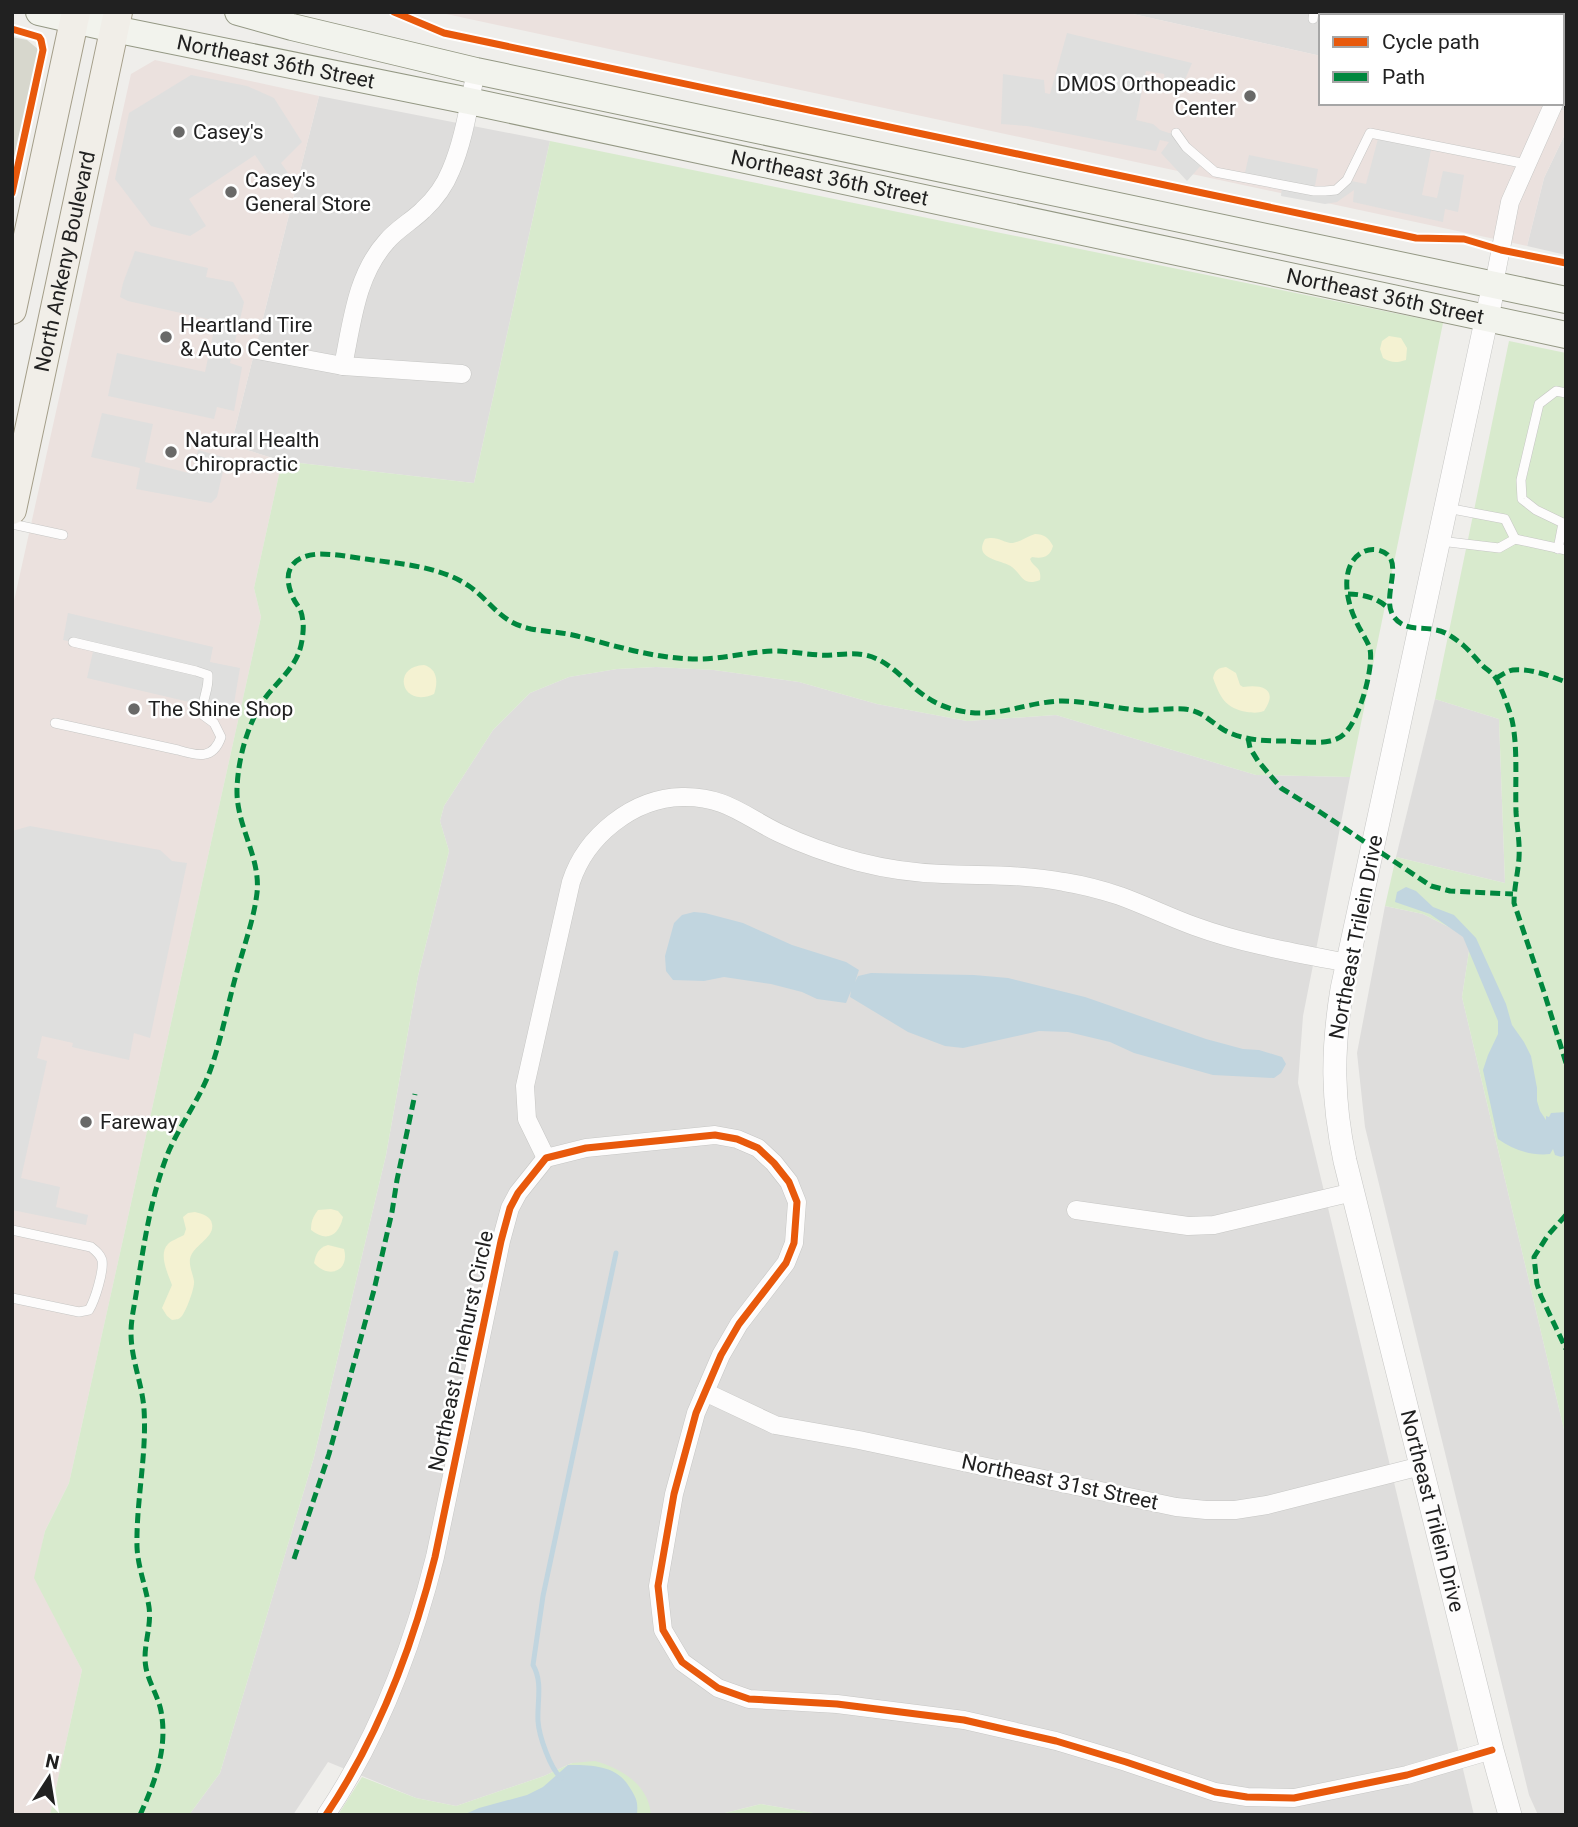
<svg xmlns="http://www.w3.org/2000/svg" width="1578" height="1827" font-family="Roboto,sans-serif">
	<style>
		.residential { fill: #dedddc }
		.commercial { fill: #ebe1de }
		.construction { fill: #d7d7cd }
		.grass { fill: #d8eacd }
		.sand { fill: #f4f2d2 }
		.parking { fill: #dfdfde }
		.water { fill: #c1d5df }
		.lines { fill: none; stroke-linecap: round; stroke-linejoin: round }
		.stream { stroke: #c1d5df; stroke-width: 5 }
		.service-casing { stroke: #c6c6c4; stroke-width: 10 }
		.minor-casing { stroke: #c6c6c4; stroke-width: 19 }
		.tertiary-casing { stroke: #c6c6c4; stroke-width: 24 }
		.secondary-casing { stroke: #949884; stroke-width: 28 }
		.primary-casing { stroke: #a49e89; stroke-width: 30 }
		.service { stroke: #fdfcfc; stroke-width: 9 }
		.minor { stroke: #fdfcfc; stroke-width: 18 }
		.tertiary { stroke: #fdfcfc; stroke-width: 23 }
		.secondary { stroke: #f2f3ed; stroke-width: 26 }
		.primary { stroke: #f1eee8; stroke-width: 28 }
		.quiet { stroke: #00873e; stroke-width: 5; stroke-dasharray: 10 5; stroke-linecap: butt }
		.cycleway-casing { stroke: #fff; stroke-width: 11 }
		.cycleway { stroke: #e8590c; stroke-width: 7 }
		.poi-dot { fill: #696968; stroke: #fff; stroke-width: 2.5 }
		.labels { text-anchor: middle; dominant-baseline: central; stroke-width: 5; stroke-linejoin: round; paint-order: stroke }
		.street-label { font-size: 21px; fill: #212121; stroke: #fff }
		.poi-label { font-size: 21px; fill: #212121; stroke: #fff; text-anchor: start }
	</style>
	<rect width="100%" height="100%" fill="#efeeeb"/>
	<g class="residential">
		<path d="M1124 12H1566V111L1530 103H1562V16H1321V56Z"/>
		<path d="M319 96 550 141 474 483 282 461 231 445Z"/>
		<path d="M1566 132V255L1527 246 1544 178Z"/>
		<path d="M656 667 714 670 799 682 877 704 967 721 1056 715 1256 775 1350 777 1303 1016 1298 1083 1474 1815H825L761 1804 717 1815H651L572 1763 544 1776 456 1806 416 1798 328 1762 293 1815H189L220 1773 314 1457 386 1155 418 976 449 851 440 821 444 806 493 730 530 693 569 677 617 669Z"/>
		<path d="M1435 699 1499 719 1505 883 1396 857Z"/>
		<path d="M1385 906 1423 914 1471 938 1462 997 1566 1438V1815H1538L1529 1795 1365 1127 1357 1053Z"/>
	</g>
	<g class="commercial">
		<path d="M437 12H1124L1321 56V103H1530L1566 111V132L1544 178 1527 246Z"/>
		<path d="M155 60 319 96 231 445 282 461 254 588 261 617 69 1483 45 1531 35 1578 82 1670 50 1815H12V610L131 74Z"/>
	</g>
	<path class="construction" d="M12 37 27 40 39 50 12 178Z"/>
	<g class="grass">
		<path d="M550 141 1443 323 1350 777 1256 775 1056 715 967 721 877 704 799 682 714 670 656 667 617 669 569 677 530 693 493 730 444 806 440 821 449 851 418 976 386 1155 314 1457 220 1773 189 1815H50L82 1670 34 1578 45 1531 69 1483 261 617 254 588 282 461 474 483Z"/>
		<path d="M1509 341 1566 353V1438L1462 997 1471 938 1423 914 1385 906 1396 857 1505 883 1499 719 1435 699Z"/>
		<path d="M595 1761C621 1768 649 1785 651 1815H338L362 1777 416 1798 456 1806 544 1776 572 1763Z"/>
		<path d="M761 1804 825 1815H717Z"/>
	</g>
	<g class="sand">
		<path d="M1389 336 1401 338 1407 348 1406 360C1397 363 1391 363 1383 358L1380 349 1382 341Z"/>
		<path d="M1035 534C1044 534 1049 538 1053 546 1050 557 1043 559 1032 557L1030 559C1034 569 1042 566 1040 580 1023 587 1022 575 1012 567 1001 559 973 560 985 539 997 535 1003 543 1013 543 1020 542 1028 536 1035 534Z"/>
		<path d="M424 665C438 669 438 683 434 694 401 709 391 666 424 665Z"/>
		<path d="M1226 667 1236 673 1240 685 1243 687C1262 684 1279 689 1264 711 1258 713 1254 713 1247 712 1225 708 1220 697 1213 678 1215 670 1218 668 1226 667Z"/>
		<path d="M331 1209 338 1211 343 1217C339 1235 327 1243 311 1230 311 1221 313 1217 318 1210Z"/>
		<path d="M195 1212C202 1214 211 1216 212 1224 215 1238 193 1245 190 1259 189 1267 193 1274 194 1281 195 1288 186 1311 182 1316 178 1320 178 1319 172 1320L167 1316 162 1308 172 1285C168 1274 158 1254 168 1244 172 1240 179 1238 184 1235L186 1229 183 1217 188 1213Z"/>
		<path d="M328 1245 344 1249C350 1272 328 1279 314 1263 316 1254 318 1248 328 1245Z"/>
	</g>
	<g class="parking">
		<path d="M1067 33 1192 63 1181 89 1166 87 1164 74 1146 71 1136 120 1153 124 1160 130 1169 133H1176L1204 162 1187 181 1161 153 1169 142 1160 140 1156 151 1027 126 1001 124 1003 74 1044 80 1045 93 1050 94Z"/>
		<path d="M191 75 247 86 274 98 302 142 281 163 288 173 274 183 255 155 189 199 206 226 190 236 151 226 115 179 129 113Z"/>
		<path d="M1379 135 1432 145 1422 195 1437 198 1443 171 1464 175 1458 212 1445 209 1443 222 1353 202 1354 190 1337 202 1325 204 1281 196 1282 185 1244 177 1249 155 1318 169 1314 191H1325L1347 180 1366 184Z"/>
		<path d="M135 251 208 268 206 277 233 282 244 302 230 363 242 367 234 411 217 407 214 419 108 396 117 353 205 372 216 321 128 301 120 297 123 283Z"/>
		<path d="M102 413 153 424 145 462 193 474 198 450 226 458 217 497 211 503 136 489 140 468 91 457Z"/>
		<path d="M68 613 213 647 210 662 240 668 232 715 211 711 202 705 87 678 94 647 63 640Z"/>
		<path d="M30 826 160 850 172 861 187 863 150 1038 134 1033 129 1060 72 1047 73 1043 42 1036 37 1058 47 1061 21 1178 60 1187 56 1207 88 1215 86 1225 12 1210V831Z"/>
	</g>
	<g class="water">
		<path d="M1406 887 1416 891 1433 907 1454 915 1476 938 1506 1004 1512 1025 1524 1042 1531 1056 1537 1088V1101L1540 1111 1546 1120V1116L1549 1117 1551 1113 1566 1112V1155L1561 1157 1555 1155 1553 1149 1550 1154C1532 1156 1513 1150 1498 1139L1483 1070 1488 1055 1498 1034V1021L1463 937 1430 914 1395 902 1397 892Z"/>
		<path d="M694 912 705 913 743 923 792 945 846 962 859 970 855 982 858 976 871 973 974 975 1008 978 1085 997 1206 1039 1243 1049 1259 1050 1282 1057 1286 1064 1281 1073 1274 1078 1213 1075 1134 1053 1110 1042 1068 1032 1039 1031 963 1048 945 1046 908 1032 850 997 851 991 846 1003 817 999 802 992 771 984 724 977 704 981 673 980 666 971 665 956 674 923 682 915Z"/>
		<path d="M568 1765C592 1765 617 1765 630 1788 637 1799 638 1802 637 1815H463L479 1808 527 1795 543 1787Z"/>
	</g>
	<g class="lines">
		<path class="stream" d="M561 1778C550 1768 539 1736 538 1721 537 1702 543 1682 533 1665L543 1596 616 1253"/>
		<g class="service-casing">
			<g id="service">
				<path d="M1313 19 1314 12"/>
				<path d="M1176 133 1186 147 1215 172 1314 191H1325L1336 190 1347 180 1370 133 1527 164"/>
				<path d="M12 524 63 535"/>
				<path d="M1515 539 1566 550"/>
				<path d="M1440 541 1499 548 1515 539 1505 519 1447 508"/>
				<path d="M1558 549 1563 523 1536 510 1522 499 1521 480 1539 404 1556 391 1566 393"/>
				<path d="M55 723 178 750C198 756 213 760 221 737L214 723 203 715C201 699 209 692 208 675L196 671 73 642"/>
				<path d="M12 1230 91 1247C96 1251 100 1254 102 1260 104 1271 95 1300 89 1310L79 1312 12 1298"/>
			</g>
		</g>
		<g class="minor-casing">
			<g id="minor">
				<path d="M1561 12 1566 15"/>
				<path d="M1562 87 1566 81"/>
				<path d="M1494 284 1510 202 1554 103"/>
				<path d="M257 350 343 366 462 374"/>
				<path d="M343 366C352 323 356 275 387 241 397 229 412 221 423 210 435 199 445 185 451 170 464 140 469 104 476 71"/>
				<path d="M546 1158 527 1119 525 1086 571 882C586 836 633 798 682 797 725 796 744 816 779 833 804 845 833 855 859 862 886 869 915 873 943 874 984 876 1023 874 1064 882 1083 885 1102 890 1120 896 1145 905 1169 917 1194 926 1243 944 1296 953 1348 963"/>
				<path d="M1076 1210 1188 1226 1214 1225 1353 1192"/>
				<path d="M705 1392 775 1425 859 1440 1176 1507 1206 1510H1235L1267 1505 1421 1466"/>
				<path d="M326 1815C379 1736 412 1649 435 1557L501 1241 510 1208 518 1193 546 1158 586 1148 715 1135 737 1139 758 1148 774 1163 789 1182 797 1202 794 1243 786 1263 739 1324 721 1355 696 1413 674 1494 658 1586 663 1630 682 1662 718 1688 749 1699 837 1704 964 1720 1056 1741 1126 1762 1215 1792 1247 1797 1294 1798 1407 1775 1492 1750"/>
			</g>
		</g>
		<g class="tertiary-casing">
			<g id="tertiary">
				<path id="s1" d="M1494 284 1342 989C1332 1051 1332 1100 1345 1161L1492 1750 1510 1815"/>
			</g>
		</g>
		<g class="secondary-casing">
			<g id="secondary">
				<path id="s2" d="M39 12 114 29 469 101 1566 335"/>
				<path d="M238 12 292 27 476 71 1566 300"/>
			</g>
		</g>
		<g class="primary-casing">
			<g id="primary">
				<path d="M12 310 76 12"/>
				<path id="s3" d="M12 510 118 12"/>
			</g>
		</g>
		<use href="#service" class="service"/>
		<use href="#minor" class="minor"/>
		<use href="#tertiary" class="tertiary"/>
		<use href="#secondary" class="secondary"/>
		<use href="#primary" class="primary"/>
		<g class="quiet">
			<path d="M1348 594C1363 594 1378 598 1389 609"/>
			<path d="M1496 678C1502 675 1507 671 1513 670 1530 668 1550 676 1566 682"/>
			<path d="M1248 738 1250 748 1258 761 1281 788 1320 812 1431 886 1450 891 1513 894"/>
			<path d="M1566 1215 1548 1235 1534 1257 1537 1284 1541 1296 1566 1349"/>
			<path d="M294 1559 329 1454 374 1290 392 1212 397 1180 415 1094"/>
			<path d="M140 1815C155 1782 168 1748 161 1711 158 1696 149 1683 146 1668 142 1647 152 1628 149 1607 146 1587 138 1568 137 1547 136 1501 147 1455 144 1409 142 1383 131 1359 131 1333 131 1318 135 1303 137 1288 144 1243 151 1196 168 1153 180 1125 199 1100 210 1071 222 1038 228 1002 238 968 245 943 254 918 257 893 261 857 236 826 237 789 238 759 247 726 263 701 274 685 292 671 299 652 302 645 304 629 303 622 301 604 297 609 291 593 282 568 295 555 320 554 335 554 351 557 366 559 400 564 440 566 469 586 493 603 499 622 531 629 547 632 562 632 577 636 616 646 656 659 697 659 723 659 748 652 773 651 789 651 804 654 819 655 834 656 850 652 865 655 891 660 907 685 928 698 935 703 947 708 956 710 997 720 1023 702 1062 701 1087 701 1113 708 1138 710 1154 711 1169 708 1184 709 1203 711 1209 721 1224 730 1242 740 1264 741 1284 741 1298 741 1316 744 1330 741 1335 740 1340 738 1343 735 1359 722 1374 668 1370 649 1367 639 1360 631 1356 621 1348 605 1342 579 1352 562 1358 553 1367 548 1378 550 1409 557 1379 597 1394 617 1405 632 1421 626 1436 630 1447 632 1454 638 1463 645 1472 653 1475 658 1484 667 1488 670 1492 673 1495 677 1498 681 1500 686 1502 691 1505 698 1510 712 1512 720 1518 747 1515 783 1516 812 1517 827 1520 842 1519 858 1518 873 1514 888 1514 903L1544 992 1566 1063"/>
		</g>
		<g class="cycleway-casing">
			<g id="cycleway">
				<path d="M394 12 444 33 1416 238 1464 239 1501 250 1566 263"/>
				<path d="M12 29 39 37 41 40 43 50 12 193"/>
				<path d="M326 1815C379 1736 412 1649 435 1557L501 1241 510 1208 518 1193 546 1158 586 1148 715 1135 737 1139 758 1148 774 1163 789 1182 797 1202 794 1243 786 1263 739 1324 721 1355 696 1413 674 1494 658 1586 663 1630 682 1662 718 1688 749 1699 837 1704 964 1720 1056 1741 1126 1762 1215 1792 1247 1797 1294 1798 1407 1775 1492 1750"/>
			</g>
		</g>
		<use href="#cycleway" class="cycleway"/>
	</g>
	<g class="poi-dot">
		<circle cx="1250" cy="96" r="7"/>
		<circle cx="179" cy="132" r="7"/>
		<circle cx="231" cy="192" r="7"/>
		<circle cx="166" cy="337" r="7"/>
		<circle cx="171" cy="452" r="7"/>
		<circle cx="134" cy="709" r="7"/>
		<circle cx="86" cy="1122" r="7"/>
	</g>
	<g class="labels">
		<g class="street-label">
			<text stroke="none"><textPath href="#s2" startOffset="242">Northeast 36th Street</textPath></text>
			<text stroke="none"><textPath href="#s2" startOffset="808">Northeast 36th Street</textPath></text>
			<text stroke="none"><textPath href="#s3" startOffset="254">North Ankeny Boulevard</textPath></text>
			<text stroke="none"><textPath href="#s2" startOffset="1376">Northeast 36th Street</textPath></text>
			<text transform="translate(1356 937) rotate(-79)">Northeast Trilein Drive</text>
			<text transform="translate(461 1351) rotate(-78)">Northeast Pinehurst Circle</text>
			<text transform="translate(1060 1482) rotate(12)">Northeast 31st Street</text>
			<text stroke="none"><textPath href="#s1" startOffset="1255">Northeast Trilein Drive</textPath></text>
		</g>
		<g class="poi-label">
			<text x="1236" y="84" text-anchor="end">DMOS Orthopeadic<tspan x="1236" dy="24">Center</tspan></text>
			<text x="193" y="132">Casey's</text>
			<text x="245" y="180">Casey's<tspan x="245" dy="24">General Store</tspan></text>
			<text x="180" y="325">Heartland Tire<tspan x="180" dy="24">&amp; Auto Center</tspan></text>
			<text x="185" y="440">Natural Health<tspan x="185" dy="24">Chiropractic</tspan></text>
			<text x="148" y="709">The Shine Shop</text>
			<text x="100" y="1122">Fareway</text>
		</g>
	</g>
	<rect width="1578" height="1827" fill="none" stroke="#212121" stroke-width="28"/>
	<rect x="1319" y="14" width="245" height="91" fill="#ffffff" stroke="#a6a6a6" stroke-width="2"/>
	<rect x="1333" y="37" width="35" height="10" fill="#e8590c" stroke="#a6a6a6" stroke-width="2"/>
	<text x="1382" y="49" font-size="21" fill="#212121">Cycle path</text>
	<rect x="1333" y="72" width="35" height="10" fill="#00873e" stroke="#a6a6a6" stroke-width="2"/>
	<text x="1382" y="84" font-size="21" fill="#212121">Path</text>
	<g transform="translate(49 1778) rotate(12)" stroke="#ffffff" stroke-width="5" paint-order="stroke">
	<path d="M0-5L12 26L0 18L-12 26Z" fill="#212121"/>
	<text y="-10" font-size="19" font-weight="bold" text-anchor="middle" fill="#212121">N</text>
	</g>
</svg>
